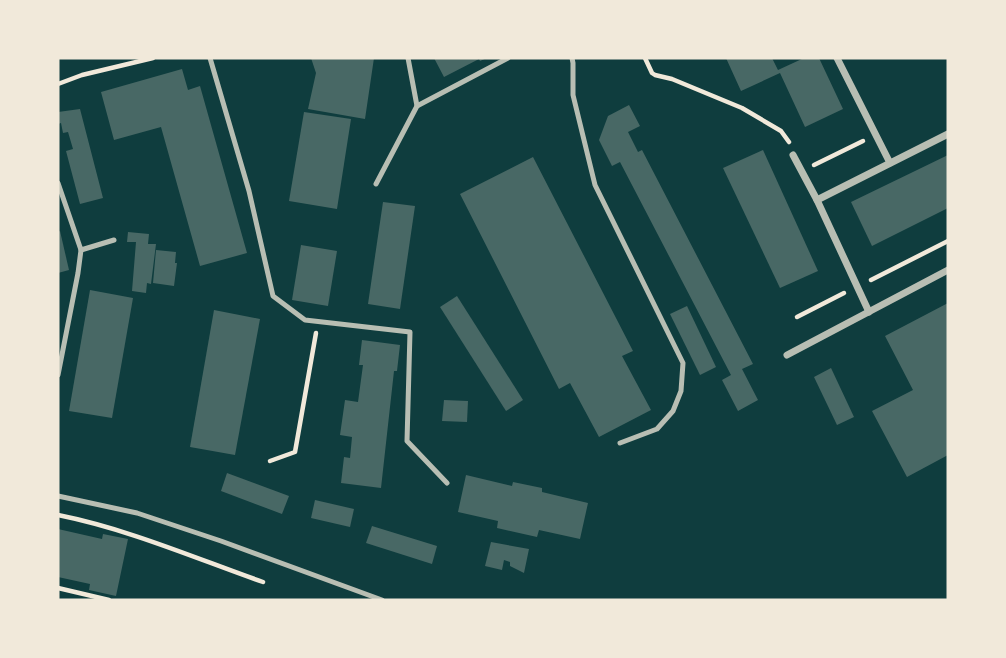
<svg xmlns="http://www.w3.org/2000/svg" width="1006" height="658" font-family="'PT Sans',sans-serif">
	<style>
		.building { fill: #486865 }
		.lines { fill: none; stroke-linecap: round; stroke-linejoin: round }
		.path { stroke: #f1e9da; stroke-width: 4.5 }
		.service { stroke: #b8beb3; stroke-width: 5 }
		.minor { stroke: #b8beb3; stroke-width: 7 }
	</style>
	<rect width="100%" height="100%" fill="#0f3d3e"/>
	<g class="building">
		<path d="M311 58H374L365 119 308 109 316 73Z"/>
		<path d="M434 58H487L480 61 479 59 444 77Z"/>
		<path d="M726 58H772L778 70 804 58H819L843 109 805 127 780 73 741 91Z"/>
		<path d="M182 69 188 90 200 86 247 253 200 266 161 127 114 140 101 92Z"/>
		<path d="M629 105 640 126 628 132 638 152 642 150 753 364 742 369 758 400 738 411 722 380 731 375 620 162 612 166 599 140 608 116Z"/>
		<path d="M80 109 103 198 80 204 66 151 73 149 68 132 63 133 61 123 58 124V112Z"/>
		<path d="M304 112 351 119 337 209 289 201Z"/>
		<path d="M763 150 818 271 780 288 723 168Z"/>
		<path d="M948 155V208L872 246 851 202Z"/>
		<path d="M533 157 633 351 622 356 651 410 599 437 570 383 559 389 460 194Z"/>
		<path d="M383 202 415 206 400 309 368 304Z"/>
		<path d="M60 231 69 270 58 273V232Z"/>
		<path d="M128 232 149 234 148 244H156L151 284 147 283 146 293 132 291 136 242H127Z"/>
		<path d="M301 245 337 251 328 306 292 300Z"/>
		<path d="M156 250 176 252 175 263H177L174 286 153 283Z"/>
		<path d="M90 290 133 298 112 418 69 411Z"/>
		<path d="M457 296 523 400 506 411 440 307Z"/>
		<path d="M948 303V455L907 477 872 411 913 390 885 336Z"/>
		<path d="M687 306 716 367 700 375 670 314Z"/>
		<path d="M214 310 260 319 235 455 190 447Z"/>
		<path d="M362 340 400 345 397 371H394L381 488 341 483 344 457 350 458 352 437 340 435 345 400 358 402 363 365H359Z"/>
		<path d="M831 368 854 417 837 425 814 377Z"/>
		<path d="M444 400 468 401 467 422 442 421Z"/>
		<path d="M227 473 289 496 282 514 221 491Z"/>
		<path d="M466 475 512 486 513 482 542 488V492L588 503 580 539 539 530 537 537 497 528 498 521 458 512Z"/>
		<path d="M315 500 354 509 350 527 311 518Z"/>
		<path d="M372 526 437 546 432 564 366 543Z"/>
		<path d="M58 529 102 539 103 534 128 539 116 596 89 590 90 584 58 577Z"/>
		<path d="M491 542 529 549 524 573 510 566V562L504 560 502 570 485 566Z"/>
	</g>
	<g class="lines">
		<g class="path">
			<path d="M645 58 652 73 655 75 672 79 742 108 781 131 789 142"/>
			<path d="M58 84 82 75 153 58"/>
			<path d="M814 165 863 141"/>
			<path d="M871 280 948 241"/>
			<path d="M797 317 844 293"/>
			<path d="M270 461 295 452 316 333"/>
			<path d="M58 515C128 529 195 558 263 582"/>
			<path d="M58 588 109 600"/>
		</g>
		<g class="service">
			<path d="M210 58 249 191 273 296 305 320 410 332 407 441 447 483"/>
			<path d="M408 58 417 106"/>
			<path d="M572 58 573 63V95L595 185 683 363 681 391 673 411 657 429 620 443"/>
			<path d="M58 183 81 250 114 240"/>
			<path d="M376 184 417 106 508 58"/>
			<path d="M58 375 78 273 81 250"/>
			<path d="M58 496 137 513 221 541 382 600"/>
		</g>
		<g class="minor">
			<path d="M837 58 890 163"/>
			<path d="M793 155 817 200"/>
			<path d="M869 312 817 200 948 134"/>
			<path d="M787 355 948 270"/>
		</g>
	</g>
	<rect width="1006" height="658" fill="none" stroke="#f1e9da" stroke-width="119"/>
</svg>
